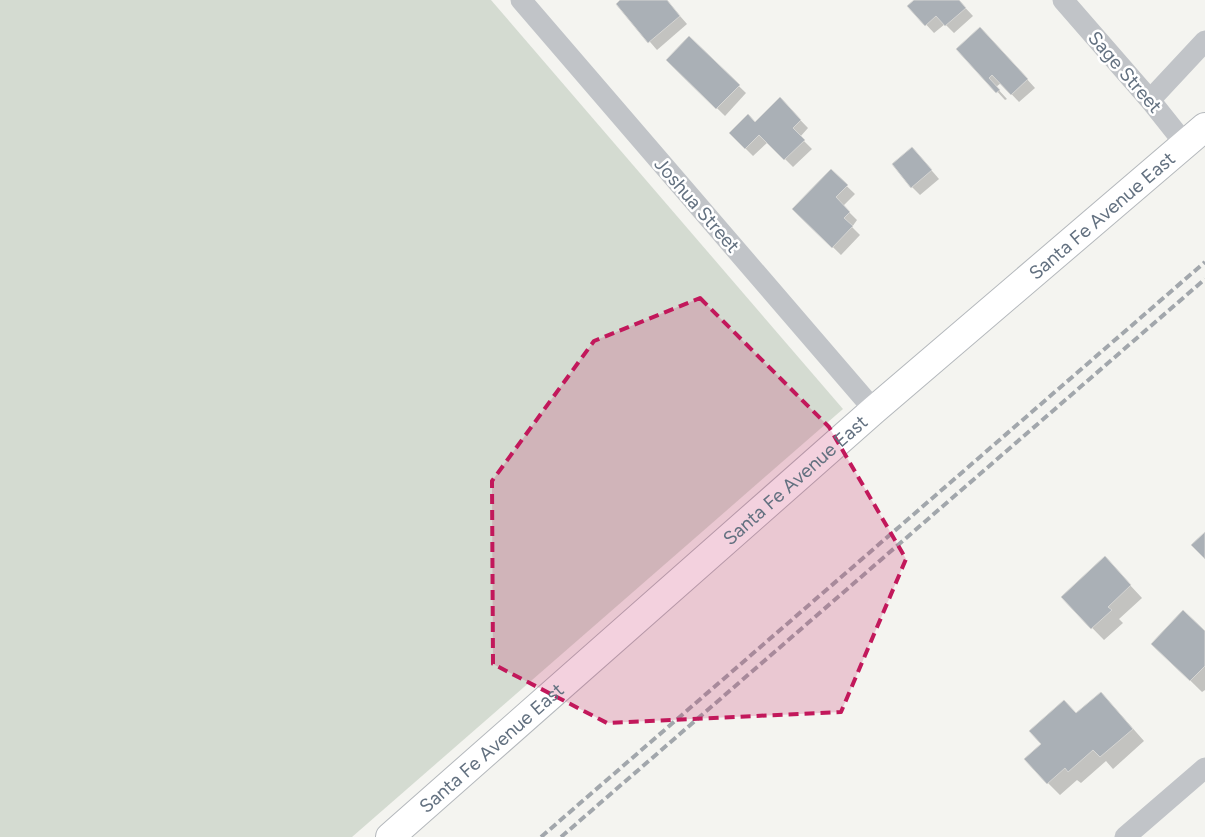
<svg xmlns="http://www.w3.org/2000/svg" width="1205" height="837" font-family="Figtree,sans-serif">
	<style>
		.green { fill: #d4dbd1 }
		.shadow { fill: #0003 }
		.building { fill: #aab0b6; stroke: #d5d5d3 }
		.lines { fill: none; stroke-linecap: round; stroke-linejoin: round }
		.secondary-casing { stroke: #b4b8bc; stroke-width: 30 }
		.street { stroke: #c1c4c8; stroke-width: 21 }
		.secondary { stroke: #fff; stroke-width: 28 }
		.rail { stroke: #a2a7ac; stroke-width: 4; stroke-dasharray: 8 4; stroke-linecap: butt }
		.marked { fill: #c2185b; fill-opacity: 0.2; stroke: #c2185b; stroke-width: 4; stroke-dasharray: 10 6; stroke-linejoin: round }
		.labels { text-anchor: middle; dominant-baseline: central; stroke-width: 5; stroke-linejoin: round; paint-order: stroke }
		.street-label { font-size: 19px; fill: #637180; stroke: #fff }
	</style>
	<rect width="100%" height="100%" fill="#f4f4f0"/>
	<path class="green" d="M0 0H491L843 409 352 837H0Z"/>
	<g class="shadow">
		<path d="M621 0H666L687 24 657 50 618 5Z"/>
		<path d="M915 0H958L973 16 954 33 945 24 934 33 909 6Z"/>
		<path d="M988 36 1035 88 1019 102 1001 83 996 87 1007 99 1005 100 958 49Z"/>
		<path d="M689 38 746 93 725 116 668 60Z"/>
		<path d="M780 99 808 128 800 137 812 149 793 167 768 142 753 156 730 133 755 123Z"/>
		<path d="M920 157 939 179 920 195 912 187Z"/>
		<path d="M831 171 855 194 843 206 857 220 852 227 860 235 841 255 794 209Z"/>
		<path d="M1116 570 1142 598 1119 619 1123 623 1104 640 1062 597Z"/>
		<path d="M1205 633V690L1202 692 1153 644Z"/>
		<path d="M1113 706 1144 741 1113 769 1106 761 1081 783 1077 780 1060 795 1048 783 1077 714Z"/>
	</g>
	<g class="building">
		<path d="M667 0 680 16 648 43 616 4 620 0Z"/>
		<path d="M914 0H959L966 8 945 26 936 16 925 26 907 6Z"/>
		<path d="M980 27 1028 79 1011 95 992 75 989 78 1000 90 996 93 956 49Z"/>
		<path d="M689 36 740 85 716 109 666 60Z"/>
		<path d="M780 97 801 120 793 128 805 140 784 160 759 135 745 149 729 133 748 114 755 122Z"/>
		<path d="M912 147 932 170 911 188 892 164Z"/>
		<path d="M831 169 848 185 836 197 850 212 844 218 853 226 832 248 792 209Z"/>
		<path d="M1205 532V559L1191 545Z"/>
		<path d="M1105 556 1131 585 1108 607 1112 610 1091 629 1061 597Z"/>
		<path d="M1183 610 1205 631V666L1190 681 1151 644Z"/>
		<path d="M1101 692 1133 729 1100 757 1093 750 1068 772 1065 768 1047 784 1024 759 1041 744 1029 731 1064 700 1076 713Z"/>
	</g>
	<g class="lines">
		<g class="secondary-casing">
			<g id="secondary">
				<path id="s1" d="M390 837 874 410 1205 127"/>
			</g>
		</g>
		<g class="street">
			<path d="M521 0 874 410"/>
			<path d="M1063 0 1150 100 1185 144"/>
			<path d="M1150 100 1205 41"/>
			<path d="M1125 837 1205 768"/>
		</g>
		<use href="#secondary" class="secondary"/>
		<g class="rail">
			<path d="M541 837 1205 262"/>
			<path d="M561 837 1205 279"/>
		</g>
	</g>
	<path class="marked" d="M700 298 829 427 906 559 841 712 607 723 493 664 492 481 594 341Z"/>
	<g class="labels">
		<g class="street-label">
			<text transform="translate(1125 72) rotate(49)">Sage Street</text>
			<text transform="translate(697 205) rotate(49)">Joshua Street</text>
			<text stroke="none"><textPath href="#s1" startOffset="945">Santa Fe Avenue East</textPath></text>
			<text stroke="none"><textPath href="#s1" startOffset="540">Santa Fe Avenue East</textPath></text>
			<text stroke="none"><textPath href="#s1" startOffset="135">Santa Fe Avenue East</textPath></text>
		</g>
	</g>
</svg>
